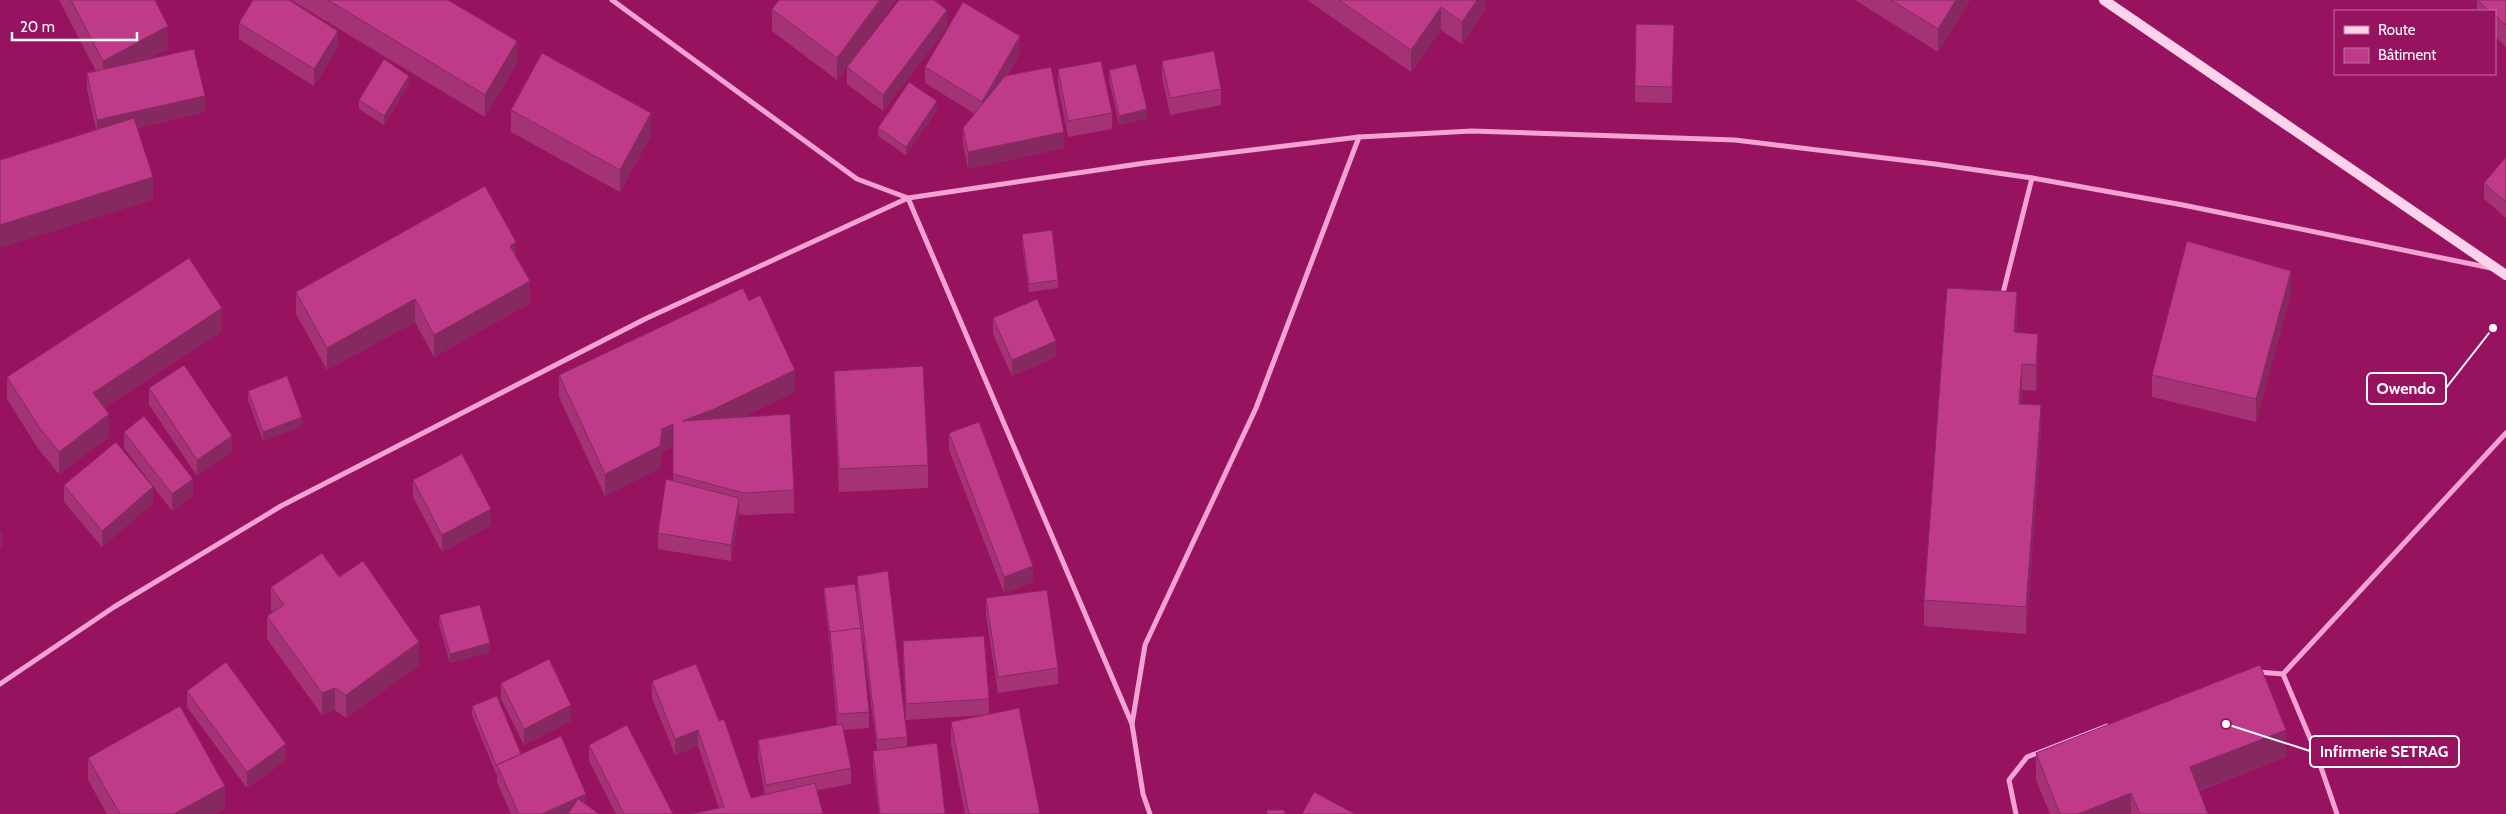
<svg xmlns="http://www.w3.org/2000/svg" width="2506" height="814" font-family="Cabin,sans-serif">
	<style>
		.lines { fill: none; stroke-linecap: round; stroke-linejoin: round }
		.street { stroke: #f3a3d3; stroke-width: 5 }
		.secondary { stroke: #fdd3eb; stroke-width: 10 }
		.wall { fill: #a43376 }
		.shaded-wall { fill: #862960 }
		.building { fill: #bf3b89; stroke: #862960 }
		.leader { fill: none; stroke: #fff; stroke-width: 2 }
		.callout-dot { fill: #fff; stroke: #97135f; stroke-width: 2 }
		.callout { fill: #97135f; stroke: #fff; stroke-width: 2 }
		.callout-label { font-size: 16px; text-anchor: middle; font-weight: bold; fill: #fff }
	</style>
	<rect width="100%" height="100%" fill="#97135f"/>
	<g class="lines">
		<g class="street">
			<path d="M612 0 857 179 908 198 1145 163 1359 137 1472 131 1735 140 1935 164 2032 178 2183 205 2491 268"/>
			<path d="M2002 297 2032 178"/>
			<path d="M2258 672 2283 674"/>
			<path d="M2283 674 2506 433"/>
			<path d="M2283 674 2315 750 2337 814"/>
			<path d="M0 684 114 607 281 506 645 319 908 198 1132 724"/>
			<path d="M1150 814 1143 794 1132 724 1145 645 1256 408 1359 137"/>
			<path d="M2016 814 2009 780 2027 757 2107 726"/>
		</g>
		<path class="secondary" d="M2104 0 2506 275"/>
	</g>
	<g class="wall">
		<path d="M59 0H155L168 48 148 59 205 112 137 128 153 200 96 129 87 89V73L96 71Z"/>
		<path d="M291 0H448L517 63 485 117Z"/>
		<path d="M779 0H896L837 80 772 31V9Z"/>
		<path d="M1307 0H1485V10L1462 44 1441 30 1411 72Z"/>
		<path d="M1855 0H1970L1938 52Z"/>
		<path d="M2477 0H2506V47L2495 37V11H2477Z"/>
		<path d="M239 23 338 47 314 86 239 39Z"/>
		<path d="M1674 25 1672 103 1635 102V86Z"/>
		<path d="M947 27 883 111 847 84V67Z"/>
		<path d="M1020 52 1007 76 1064 148 968 169 963 144V128L975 114 925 83V67Z"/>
		<path d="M1162 61 1221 89V105L1170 115 1162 77Z"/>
		<path d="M1058 69 1112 113V129L1068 137 1058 85Z"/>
		<path d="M1109 70 1147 118 1119 125 1109 79Z"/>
		<path d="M409 84 384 125 359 109V100Z"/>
		<path d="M511 110 651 135 620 192 511 132Z"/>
		<path d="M937 110 906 155 878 136V128Z"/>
		<path d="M2506 157V218L2484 199V183Z"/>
		<path d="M1022 234 1058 280V288L1029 292 1022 243Z"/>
		<path d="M516 256 530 303 434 357 415 322 327 370 296 314V292Z"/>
		<path d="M2291 293 2256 422 2152 397V375Z"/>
		<path d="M993 318 1056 357 1012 376 993 334Z"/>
		<path d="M2017 319 2016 333 2038 361 2036 391 2022 390 2021 404 2041 432 2026 634 1924 626V600Z"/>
		<path d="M222 331 104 408 109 437 59 474 39 450 7 399V377Z"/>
		<path d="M834 371 928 465V488L839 492 834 393Z"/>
		<path d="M559 375 795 392 743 417 794 490V513L744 515 739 514 731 561 658 549V533L673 481V447L662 451 660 468 605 496 559 397Z"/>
		<path d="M149 388 232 452 197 476 149 405Z"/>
		<path d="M248 391 302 426 263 441 248 400Z"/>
		<path d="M124 432 193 495 172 511 124 448Z"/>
		<path d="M949 433 1033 582 1004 593 949 450Z"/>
		<path d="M413 480 491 525 442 552 413 497Z"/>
		<path d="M64 485 153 503 102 547 64 502Z"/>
		<path d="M857 576 907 737V746L945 814H879L873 767V751L877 750 857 592Z"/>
		<path d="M339 577 419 665 346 718 335 710 322 715 267 639V616L273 612 271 610V587Z"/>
		<path d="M824 588 869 712V728L843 730 851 768V784L719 808 698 746 675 755 652 698V681L696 664 751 798 765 794 758 756V740L837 725 830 645 824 596Z"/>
		<path d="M986 598 1058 668V684L998 693 986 615Z"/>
		<path d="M439 615 490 652 450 663 439 624Z"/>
		<path d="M903 641 989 699V714L1040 814H965L951 744V722L984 715 906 720 903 657Z"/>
		<path d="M501 683 571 721 524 745 501 699Z"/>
		<path d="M187 691 286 760 247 788 187 707Z"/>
		<path d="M472 706 521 754 599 814H511L497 782V774H496L472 715Z"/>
		<path d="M589 745 673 814H616L589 761Z"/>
		<path d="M2036 753 2286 757 2199 791 2208 814H2050L2036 780Z"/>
		<path d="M88 758 225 808 214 814H107L88 780Z"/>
	</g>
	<g class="shaded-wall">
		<path d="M880 0H896L837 80V58Z"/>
		<path d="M1477 0H1485V10L1462 44V22Z"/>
		<path d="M1956 0H1970L1938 52V29Z"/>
		<path d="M1441 7V30L1411 72V50Z"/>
		<path d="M947 10V27L883 111V95Z"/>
		<path d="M168 26V48L103 83V61Z"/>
		<path d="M338 31V47L314 86V69Z"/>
		<path d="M1020 36V52L982 118V102Z"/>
		<path d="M517 41V63L485 117V95Z"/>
		<path d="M409 76V84L384 125V116Z"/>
		<path d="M205 96V112L97 137V120Z"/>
		<path d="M937 101V110L906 155V147Z"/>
		<path d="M1147 109V118L1119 125V116Z"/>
		<path d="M651 113V135L620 192V170Z"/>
		<path d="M1064 132V148L968 169V152Z"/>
		<path d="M153 177V200L0 248V225Z"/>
		<path d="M516 242V265L510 246Z"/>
		<path d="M2291 271V293L2256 422V399Z"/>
		<path d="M530 281V303L434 357V335Z"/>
		<path d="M2017 292V319L2014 359V332Z"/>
		<path d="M415 299V322L327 370V348Z"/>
		<path d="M222 308V331L93 415V393Z"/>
		<path d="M2038 334V361L2036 391V365Z"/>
		<path d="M1056 341V357L1012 376V360Z"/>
		<path d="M2022 364V390L2019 431V404Z"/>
		<path d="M795 370V392L714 431 682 421Z"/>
		<path d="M2041 405V432L2026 634V607Z"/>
		<path d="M109 414V437L59 474V452Z"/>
		<path d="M302 417V426L263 441V432Z"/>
		<path d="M673 424V447L662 451 660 468 605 496V474L662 429Z"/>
		<path d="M232 436V452L197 476V460Z"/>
		<path d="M193 479V495L172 511V494Z"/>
		<path d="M153 487V503L102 547V531Z"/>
		<path d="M739 498V514L731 561V545Z"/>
		<path d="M491 509V525L442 552V535Z"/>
		<path d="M2 531V548L0 549V533Z"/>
		<path d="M1033 566V582L1004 593V577Z"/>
		<path d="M419 642V665L346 718V695Z"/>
		<path d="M490 643V652L450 663V654Z"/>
		<path d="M335 688V710L322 715V693Z"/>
		<path d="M571 705V721L524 745V729Z"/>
		<path d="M698 730V746L675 755V739Z"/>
		<path d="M2286 730V757L2190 794V767Z"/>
		<path d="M286 744V760L247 788V772Z"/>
		<path d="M225 786V808L214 814H174Z"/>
		<path d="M2131 793V814H2078Z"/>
		<path d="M586 794V810L578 814H542Z"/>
	</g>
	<g class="building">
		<path d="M71 0H155L168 26 103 61Z"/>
		<path d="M253 0H289L338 31 314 69 239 23Z"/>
		<path d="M328 0H448L517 41 485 95Z"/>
		<path d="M779 0H880L837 58 772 9Z"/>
		<path d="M899 0H934L947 10 883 95 847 67Z"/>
		<path d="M1339 0H1477L1462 22 1441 7 1411 50Z"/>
		<path d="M1891 0H1956L1938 29Z"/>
		<path d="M2477 0H2506V25L2495 15V11H2490Z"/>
		<path d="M963 2 1020 36 982 102 925 67Z"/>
		<path d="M1636 24 1674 25 1672 87 1635 86Z"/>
		<path d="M194 49 205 96 97 120 87 73Z"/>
		<path d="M1214 51 1221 89 1170 98 1162 61Z"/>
		<path d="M542 53 651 113 620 170 511 110Z"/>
		<path d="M384 59 409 76 384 116 359 100Z"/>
		<path d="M1101 61 1112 113 1068 121 1058 69Z"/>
		<path d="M1136 64 1147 109 1119 116 1109 70Z"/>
		<path d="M1051 67 1064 132 968 152 963 128 1005 76Z"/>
		<path d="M909 82 937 101 906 147 878 128Z"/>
		<path d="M134 118 153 177 0 225V160Z"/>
		<path d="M2506 157V202L2484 183Z"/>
		<path d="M485 186 516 242 510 246 530 281 434 335 415 299 327 348 296 292Z"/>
		<path d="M1052 230 1058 280 1029 284 1022 234Z"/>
		<path d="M2187 241 2291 271 2256 399 2152 375Z"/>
		<path d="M189 258 222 308 93 393 109 414 59 452 39 427 7 377Z"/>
		<path d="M743 288 749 301 760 295 795 370 714 409 682 421 790 414 794 490 744 493 673 474V424L662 429 660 446 605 474 559 375Z"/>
		<path d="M1947 288 2017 292 2014 332 2038 334 2036 365 2022 364 2019 404 2041 405 2026 607 1924 600Z"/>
		<path d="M1037 299 1056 341 1012 360 993 318Z"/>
		<path d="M184 365 232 436 197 460 149 388Z"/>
		<path d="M923 366 928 465 839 469 834 371Z"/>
		<path d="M287 376 302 417 263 432 248 391Z"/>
		<path d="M144 416 193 479 172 494 124 432Z"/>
		<path d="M979 422 1033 566 1004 577 949 433Z"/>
		<path d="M116 442 153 487 102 531 64 485Z"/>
		<path d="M462 454 491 509 442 535 413 480Z"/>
		<path d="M666 479 739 498 731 545 658 533Z"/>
		<path d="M322 553 339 577 363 561 419 642 346 695 335 688 322 693 267 616 284 605 271 587Z"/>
		<path d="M888 571 907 737 877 740 857 576Z"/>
		<path d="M855 584 861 629 830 632V636L824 588Z"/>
		<path d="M1047 590 1058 668 998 677 986 598Z"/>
		<path d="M480 605 490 643 450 654 439 615Z"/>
		<path d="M861 628 869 712 838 714 830 632Z"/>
		<path d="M984 636 989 699 906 704 903 641Z"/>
		<path d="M549 659 571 705 524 729 501 683Z"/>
		<path d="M226 662 286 744 247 772 187 691Z"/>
		<path d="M696 664 719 721 724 719 751 798 815 783 823 814H691L724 807 698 730 675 739 652 681Z"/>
		<path d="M2260 665 2286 730 2190 767 2208 814H2140L2131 793 2078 814H2060L2036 753Z"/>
		<path d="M497 696 521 754 496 765 472 706Z"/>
		<path d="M180 706 225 786 174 814H120L88 758Z"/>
		<path d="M1019 708 1040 814H969L951 722Z"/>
		<path d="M842 724 851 768 766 785 758 740Z"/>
		<path d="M627 725 673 814H624L589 745Z"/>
		<path d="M561 736 586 794 542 814H519L497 765Z"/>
		<path d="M937 743 945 814H880L873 751Z"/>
		<path d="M1314 792 1355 814H1302Z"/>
		<path d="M578 799 599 814H568Z"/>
		<path d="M1267 810H1284L1285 814H1267Z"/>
	</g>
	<path class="leader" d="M2493 328L2446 388M2226 724L2310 751"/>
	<g class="callout-dot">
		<circle cx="2493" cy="328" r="5"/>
		<circle cx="2226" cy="724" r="5"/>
	</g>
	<g class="callout">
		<rect x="2367" y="373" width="79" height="31" rx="5"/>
		<rect x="2310" y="736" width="149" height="31" rx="5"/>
	</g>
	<g class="callout-label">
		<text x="2406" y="394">Owendo</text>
		<text x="2384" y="757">Infirmerie SETRAG</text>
	</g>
	<rect x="2334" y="10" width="162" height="65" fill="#97135f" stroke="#c1719f"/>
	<rect x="2344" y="26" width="25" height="8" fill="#fdd3eb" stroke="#c1719f"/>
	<text x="2378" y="35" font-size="15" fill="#ffffff">Route</text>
	<rect x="2344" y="48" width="25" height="15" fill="#bf3b89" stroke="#c1719f"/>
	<text x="2378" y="60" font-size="15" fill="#ffffff">Bâtiment</text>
	<path d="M12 32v8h125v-8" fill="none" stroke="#ffffff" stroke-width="2.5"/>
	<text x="20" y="32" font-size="15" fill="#ffffff" stroke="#97135f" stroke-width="4" paint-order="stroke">20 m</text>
</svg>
